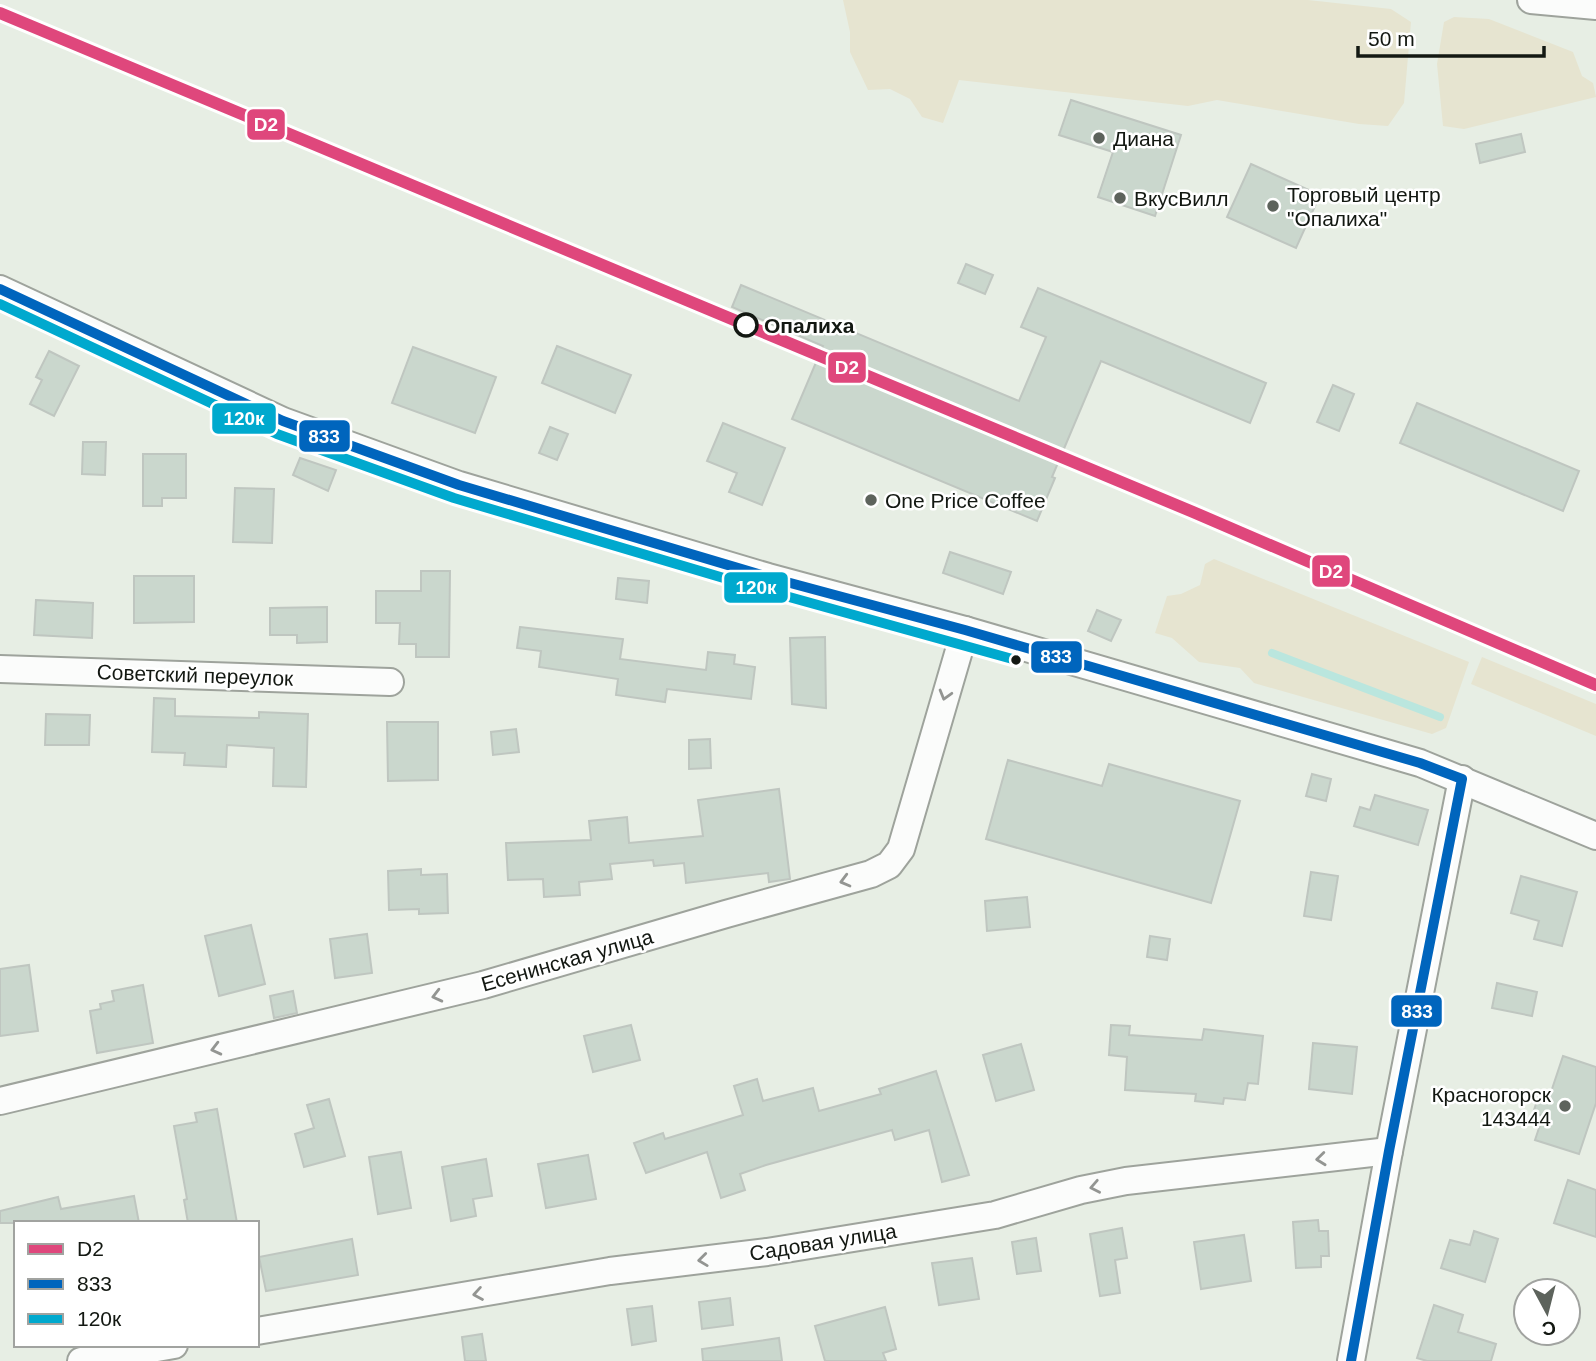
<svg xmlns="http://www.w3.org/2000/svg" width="1596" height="1361" font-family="Helvetica,sans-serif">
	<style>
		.green { fill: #e6e4d0 }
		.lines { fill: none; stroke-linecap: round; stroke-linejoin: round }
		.stream { stroke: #bae6de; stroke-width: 8 }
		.building { fill: #cad7cd; stroke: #bfc6c0; stroke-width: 2 }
		.minor-casing { stroke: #9ea39c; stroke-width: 30 }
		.minor { stroke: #fbfcfb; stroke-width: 26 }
		.bus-1-casing { stroke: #fff; stroke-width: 16 }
		.bus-2-casing { stroke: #fff; stroke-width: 16 }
		.bus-1 { stroke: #0065bd; stroke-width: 10 }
		.bus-2 { stroke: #00a9ce; stroke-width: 10 }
		.rail-1-casing { stroke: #fff; stroke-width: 18 }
		.rail-1 { stroke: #df477c; stroke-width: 12 }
		.oneway { stroke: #939592 }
		.poi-dot { fill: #5d635c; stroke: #fff; stroke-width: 2.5 }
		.stop-dot { fill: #fff; stroke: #131812; stroke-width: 3.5 }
		.bus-dot { fill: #131812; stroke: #fff; stroke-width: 2.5 }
		.labels { text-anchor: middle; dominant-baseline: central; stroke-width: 5; stroke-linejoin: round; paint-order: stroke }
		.poi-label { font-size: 21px; fill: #131812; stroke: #fff; text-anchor: start }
		.stop-label { font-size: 21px; font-weight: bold; fill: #131812; stroke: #fff; text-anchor: start }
		.street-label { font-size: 21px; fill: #131812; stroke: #fff }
		.line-badge { stroke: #fff; stroke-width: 2.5 }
		.badge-label { font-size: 19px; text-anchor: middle; font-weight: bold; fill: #fff }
	</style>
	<rect width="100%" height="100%" fill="#e7eee4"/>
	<g class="green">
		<path d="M843 0H1308L1391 9 1411 22 1404 103 1388 126 1359 124 1217 100 1188 106 959 80 943 123 922 117 910 99 890 89 868 90 850 52V32Z"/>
		<path d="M1454 17 1489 19 1573 52 1582 76 1593 83 1596 97 1464 129 1443 126 1437 64 1444 22Z"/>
		<path d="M1214 559 1469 662 1446 728 1432 734 1254 683 1240 668 1199 662 1172 638 1155 633 1167 596 1181 594 1200 585 1205 564Z"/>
		<path d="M1482 657 1596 704V736L1471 684Z"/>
	</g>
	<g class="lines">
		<path class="stream" d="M1272 653 1440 717"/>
	</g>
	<g class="building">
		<path d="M1071 100 1181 135 1155 216 1098 197 1113 152 1059 135Z"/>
		<path d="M1521 134 1525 152 1480 163 1476 144Z"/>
		<path d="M1251 164 1320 195 1296 248 1227 217Z"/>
		<path d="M966 264 993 275 985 294 958 283Z"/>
		<path d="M741 285 1019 401 1046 337 1021 327 1038 288 1266 383 1250 423 1101 361 1052 477 1055 478 1037 521 792 419 823 346 732 307Z"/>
		<path d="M557 346 631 375 615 413 542 383Z"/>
		<path d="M413 347 496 377 475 433 392 403Z"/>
		<path d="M49 351 79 366 54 416 30 404 42 380 36 377Z"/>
		<path d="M1333 385 1354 394 1339 431 1317 422Z"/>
		<path d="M1417 403 1579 471 1563 511 1400 443Z"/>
		<path d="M723 423 785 448 762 505 729 492 737 473 707 461Z"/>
		<path d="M550 427 568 434 557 460 539 453Z"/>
		<path d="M83 442H106L105 475 82 474Z"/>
		<path d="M143 454H186V498H162V506H143Z"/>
		<path d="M300 458 336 470 328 491 293 475Z"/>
		<path d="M235 488 274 489 272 543 233 542Z"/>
		<path d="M950 552 1011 572 1003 594 943 573Z"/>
		<path d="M421 571H450L449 657H416V644H399L400 623H376V591H421Z"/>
		<path d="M134 576H194V622L134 623Z"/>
		<path d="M618 578 649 581 647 603 616 599Z"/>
		<path d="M36 600 93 603 92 638 34 635Z"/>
		<path d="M327 607V642L297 643V635H270V608Z"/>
		<path d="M1097 610 1121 620 1111 641 1088 631Z"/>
		<path d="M520 627 623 639 620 659 706 670 708 652 735 655 734 664 755 667 751 699 667 689 665 702 616 695 618 679 539 667 541 651 517 648Z"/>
		<path d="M825 637 826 708 792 704 790 638Z"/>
		<path d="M154 698 175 699V716L259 718V712L308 714 306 787 273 786 274 748 227 745 226 767 184 765 185 753 152 752Z"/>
		<path d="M46 714 90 715 89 745H45Z"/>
		<path d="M387 722H438V780L388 781Z"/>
		<path d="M516 729 519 752 493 755 491 732Z"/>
		<path d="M710 739 711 768 689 769V740Z"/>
		<path d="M1008 760 1102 786 1109 764 1240 801 1211 903 986 839Z"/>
		<path d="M1312 774 1331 779 1326 801 1306 796Z"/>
		<path d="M779 789 790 879 769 882 768 873 686 883 684 863 654 866 653 860 610 864 612 879 579 882 580 895 544 897 543 879 508 880 506 843 591 840 589 821 627 817 629 843 703 836 698 800Z"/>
		<path d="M1375 795 1428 810 1418 845 1354 826 1360 807 1370 810Z"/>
		<path d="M421 869V875L447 874 448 913 419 914V909L389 910 388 871Z"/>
		<path d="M1311 872 1338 876 1331 920 1304 916Z"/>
		<path d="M1521 876 1577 892 1562 946 1534 939 1539 921 1511 913Z"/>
		<path d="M1027 897 1030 927 987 931 985 901Z"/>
		<path d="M251 925 265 984 219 996 205 936Z"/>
		<path d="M367 934 372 973 335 978 330 939Z"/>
		<path d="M1150 936 1170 939 1167 960 1147 957Z"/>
		<path d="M29 965 38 1031 0 1036V969Z"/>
		<path d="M1497 983 1537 992 1532 1016 1492 1008Z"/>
		<path d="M143 985 153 1043 97 1053 90 1011 101 1009 100 1004 114 1001 112 991Z"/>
		<path d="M293 991 297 1013 274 1018 270 996Z"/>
		<path d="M631 1025 640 1060 593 1072 584 1036Z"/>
		<path d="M1111 1025 1130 1026 1129 1035 1202 1040 1204 1029 1263 1036 1258 1084 1248 1083 1245 1100 1224 1098 1223 1104 1195 1101 1196 1094 1125 1090 1127 1057 1109 1055Z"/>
		<path d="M1313 1043 1357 1047 1352 1094 1309 1089Z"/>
		<path d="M1021 1044 1034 1090 996 1101 983 1055Z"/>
		<path d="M1563 1056 1596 1067V1103L1579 1154 1535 1140 1543 1116 1533 1113 1540 1092 1550 1095Z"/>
		<path d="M936 1071 969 1175 942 1182 929 1130 895 1140 892 1130 766 1165 740 1174 745 1190 721 1198 707 1152 646 1173 634 1143 663 1133 665 1139 743 1115 734 1086 757 1079 763 1101 813 1088 819 1111 881 1094 879 1089Z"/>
		<path d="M329 1099 345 1156 304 1167 295 1134 314 1128 307 1105Z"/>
		<path d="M217 1109 237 1223H188L184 1200 187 1199 174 1126 197 1122 195 1113Z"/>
		<path d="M401 1152 411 1208 378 1214 369 1157Z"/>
		<path d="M588 1155 596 1199 546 1208 538 1164Z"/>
		<path d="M486 1159 492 1196 473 1199 476 1216 451 1221 442 1167Z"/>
		<path d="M1568 1180 1596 1190V1237L1554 1223Z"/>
		<path d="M134 1196 139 1223H0V1211L58 1197 61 1209Z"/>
		<path d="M1318 1220 1319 1231H1328L1329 1256H1321V1267L1296 1268 1293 1222Z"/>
		<path d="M1122 1228 1127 1258 1115 1260 1120 1293 1100 1296 1090 1234Z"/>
		<path d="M1474 1231 1498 1239 1485 1282 1441 1268 1450 1240 1470 1245Z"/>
		<path d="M1244 1235 1251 1281 1201 1289 1194 1242Z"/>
		<path d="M1036 1238 1041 1271 1017 1274 1012 1242Z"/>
		<path d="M352 1239 358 1275 266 1291 259 1257Z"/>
		<path d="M972 1258 979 1299 939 1305 932 1263Z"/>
		<path d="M730 1298 733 1325 702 1329 699 1302Z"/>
		<path d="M1434 1305 1463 1315 1458 1332 1496 1344 1491 1361H1427L1417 1358Z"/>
		<path d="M652 1306 656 1341 632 1345 627 1309Z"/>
		<path d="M885 1307 896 1349 883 1353 886 1361H825L815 1326Z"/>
		<path d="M482 1334 486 1361H465L462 1337Z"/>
		<path d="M779 1338 782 1361H703L702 1349Z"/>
	</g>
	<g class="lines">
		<g class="minor-casing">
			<g id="minor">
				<path d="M1531 0 1596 6"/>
				<path d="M0 289 283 421 459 485 768 577 965 630 1420 763 1596 836"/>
				<path d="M0 669 390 682"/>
				<path d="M0 1101 483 985 726 914 871 874 889 865 901 849 965 630"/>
				<path d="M257 1331 610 1271 767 1252 995 1215 1081 1190 1126 1181 1389 1151"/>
				<path d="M81 1361 174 1345"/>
				<path d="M1351 1361 1389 1151 1462 779"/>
			</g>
		</g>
		<use href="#minor" class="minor"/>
		<g class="bus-1-casing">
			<path id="bus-1" d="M0 289 283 421 459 485 768 577 965 630 1420 763 1462 779 1389 1151 1351 1361"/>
		</g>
		<g class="bus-2-casing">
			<path id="bus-2" d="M0 304 277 434 454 498 764 590 1016 660"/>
		</g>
		<use href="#bus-1" class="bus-1"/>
		<use href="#bus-2" class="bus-2"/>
		<g class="rail-1-casing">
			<path id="rail-1" d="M0 13 1193 512 1596 685"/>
		</g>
		<use href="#rail-1" class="rail-1"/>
	</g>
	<defs><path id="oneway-chevron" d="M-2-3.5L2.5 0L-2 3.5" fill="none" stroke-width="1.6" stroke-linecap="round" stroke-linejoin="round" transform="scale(1.75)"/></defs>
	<g class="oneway">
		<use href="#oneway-chevron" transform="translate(945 695) rotate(106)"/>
		<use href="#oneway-chevron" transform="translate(845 881) rotate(165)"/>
		<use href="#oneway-chevron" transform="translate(437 996) rotate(166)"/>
		<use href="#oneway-chevron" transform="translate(216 1049) rotate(166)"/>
		<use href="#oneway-chevron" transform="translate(1321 1159) rotate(174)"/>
		<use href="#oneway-chevron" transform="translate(1095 1187) rotate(169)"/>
		<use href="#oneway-chevron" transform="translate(703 1260) rotate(173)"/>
		<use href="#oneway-chevron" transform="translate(478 1294) rotate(170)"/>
	</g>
	<g class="poi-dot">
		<circle cx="1099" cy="138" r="7"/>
		<circle cx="1120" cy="198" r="7"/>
		<circle cx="1273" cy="206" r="7"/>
		<circle cx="871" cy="500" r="7"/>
		<circle cx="1565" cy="1106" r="7"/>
	</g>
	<circle class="stop-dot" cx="746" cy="325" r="11"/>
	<circle class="bus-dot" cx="1016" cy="660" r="6"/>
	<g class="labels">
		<g class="poi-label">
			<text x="1113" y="138">Диана</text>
			<text x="1287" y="194">Торговый центр<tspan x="1287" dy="24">"Опалиха"</tspan></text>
			<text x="1134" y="198">ВкусВилл</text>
			<text x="885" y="500">One Price Coffee</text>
			<text x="1551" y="1094" text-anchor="end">Красногорск<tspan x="1551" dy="24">143444</tspan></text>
		</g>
		<g class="stop-label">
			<text x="764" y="325">Опалиха</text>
		</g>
		<g class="street-label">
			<text transform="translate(195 675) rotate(2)">Советский переулок</text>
			<text transform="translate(567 960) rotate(-16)">Есенинская улица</text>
			<text transform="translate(823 1242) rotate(-9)">Садовая улица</text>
		</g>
	</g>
	<g class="line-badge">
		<rect x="246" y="108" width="40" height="33" rx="7" fill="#df477c"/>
		<rect x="827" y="351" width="40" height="33" rx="7" fill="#df477c"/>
		<rect x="211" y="402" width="66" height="33" rx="7" fill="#00a9ce"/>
		<rect x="298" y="419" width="53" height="34" rx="7" fill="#0065bd"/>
		<rect x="1311" y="554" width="40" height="34" rx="7" fill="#df477c"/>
		<rect x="723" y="571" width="66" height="33" rx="7" fill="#00a9ce"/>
		<rect x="1030" y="640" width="53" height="34" rx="7" fill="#0065bd"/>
		<rect x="1390" y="994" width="53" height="34" rx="7" fill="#0065bd"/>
	</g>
	<g class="badge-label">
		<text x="266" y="131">D2</text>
		<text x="847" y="374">D2</text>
		<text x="244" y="425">120к</text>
		<text x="324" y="443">833</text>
		<text x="1331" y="578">D2</text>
		<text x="756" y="594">120к</text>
		<text x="1056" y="663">833</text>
		<text x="1417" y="1018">833</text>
	</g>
	<rect x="14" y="1221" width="245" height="126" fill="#ffffff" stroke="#a1a3a0" stroke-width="2"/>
	<rect x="28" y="1244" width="35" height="10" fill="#df477c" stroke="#a1a3a0" stroke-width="2"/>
	<text x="77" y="1256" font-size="21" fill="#131812">D2</text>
	<rect x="28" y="1279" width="35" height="10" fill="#0065bd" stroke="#a1a3a0" stroke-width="2"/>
	<text x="77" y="1291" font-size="21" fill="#131812">833</text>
	<rect x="28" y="1314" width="35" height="10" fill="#00a9ce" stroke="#a1a3a0" stroke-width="2"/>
	<text x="77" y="1326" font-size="21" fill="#131812">120к</text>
	<g transform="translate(1547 1312) rotate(173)"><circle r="33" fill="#ffffff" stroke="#a1a3a0" stroke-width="2"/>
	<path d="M0-5L12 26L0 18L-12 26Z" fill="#5d635c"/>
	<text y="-10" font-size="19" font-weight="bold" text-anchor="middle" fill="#131812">С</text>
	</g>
	<path d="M1358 46v10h186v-10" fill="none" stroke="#131812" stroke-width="3.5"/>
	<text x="1368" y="46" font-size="21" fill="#131812" stroke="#ffffff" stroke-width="5" paint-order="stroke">50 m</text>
</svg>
